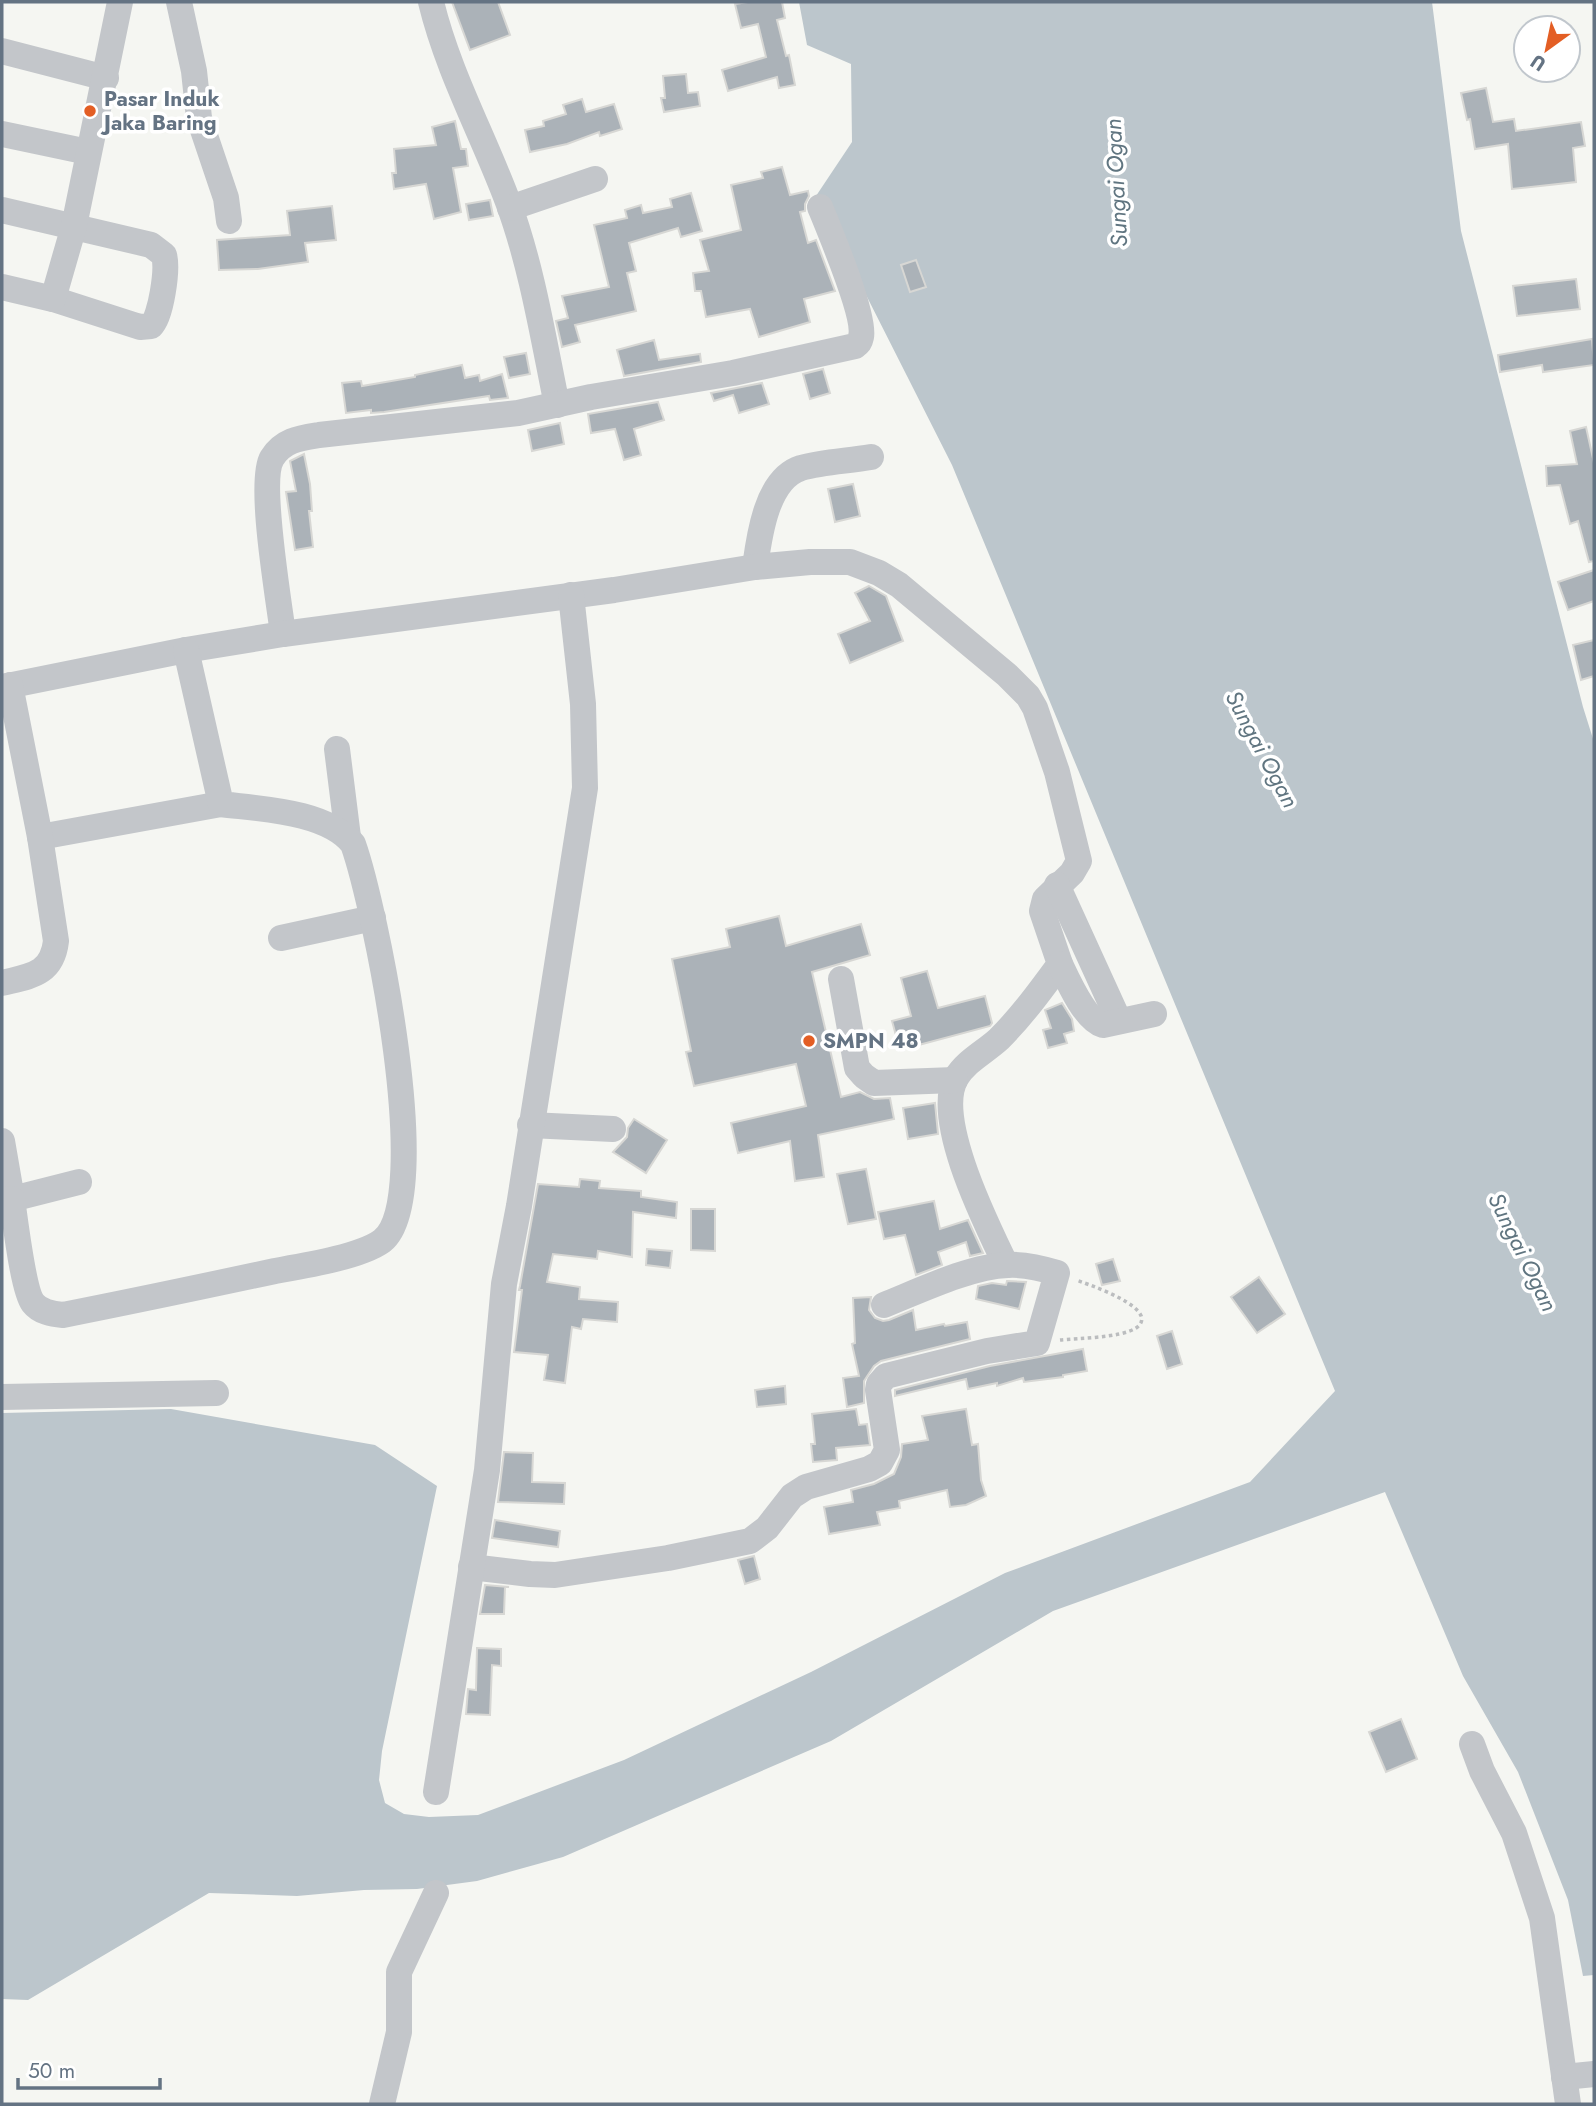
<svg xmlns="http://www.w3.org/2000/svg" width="1596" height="2106" font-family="Jost,sans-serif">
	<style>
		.water { fill: #bcc6cc }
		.building { fill: #abb2b8; stroke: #d7d7d4; stroke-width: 2 }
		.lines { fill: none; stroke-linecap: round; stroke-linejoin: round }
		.path { stroke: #bbbdbf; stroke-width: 3.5; stroke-dasharray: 3.5 3.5; stroke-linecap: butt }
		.minor { stroke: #c3c6ca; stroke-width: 26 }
		.poi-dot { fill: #e35e24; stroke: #fff; stroke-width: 2.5 }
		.labels { text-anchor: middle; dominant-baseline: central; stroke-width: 7; stroke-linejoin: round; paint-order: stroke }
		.poi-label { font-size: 21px; font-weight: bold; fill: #647383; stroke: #fff; text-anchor: start }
		.water-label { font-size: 23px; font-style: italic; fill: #607580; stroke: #fff }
	</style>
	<rect width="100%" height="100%" fill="#f5f6f2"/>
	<path class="water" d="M799 2H1432L1461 231 1583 707 1594 742V1975L1583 1976 1568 1900 1518 1772 1463 1676 1385 1492 1053 1611 831 1741 563 1857 477 1881 417 1889 364 1890 297 1896 209 1893 28 2000 2 1999V1413L171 1409 375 1445 437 1486 382 1751 379 1780 385 1803 404 1814 429 1817 478 1815 624 1760 811 1672 1005 1573 1250 1482 1335 1391 952 465 816 196 852 142 851 64 807 45Z"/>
	<g class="building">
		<path d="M452 2H498L510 35 470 50Z"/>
		<path d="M748 2H782L785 18 777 20 786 56 789 55 795 85 779 88 777 77 728 91 722 70 766 57 758 24 741 28 735 4Z"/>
		<path d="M686 74 688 93 698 92 700 106 664 112 661 98H665L663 76Z"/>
		<path d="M1486 88 1493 122 1514 119 1516 131 1581 122 1585 146 1573 148 1576 182 1512 189 1508 144 1475 149 1470 119 1467 120 1461 93Z"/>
		<path d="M582 99 586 112 614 104 622 129 600 136 599 132 567 144 530 152 525 130 544 126 543 121 566 114 563 105Z"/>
		<path d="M455 121 461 149H466L468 166 453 168 461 212 434 219 426 184 394 189 392 173H396L394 149 436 145 432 127Z"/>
		<path d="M782 167 790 195 808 191 809 196 805 204V211L800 212 808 243 816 240 835 291 804 299 810 322 759 337 750 309 706 317 701 291H695L693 273 709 271 700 240 741 230 731 185 763 178 761 172Z"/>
		<path d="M691 193 702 231 681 237 678 228 629 243 636 271 627 273 636 311 575 325 580 342 562 347 556 321 568 318 562 296 609 287 594 225 627 218 625 210 641 205 643 213 672 207 670 199Z"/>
		<path d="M490 200 493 216 469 220 466 204Z"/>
		<path d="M332 206 336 240 305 243 308 262 258 269 219 270 217 240 290 235 287 211Z"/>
		<path d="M916 260 926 287 910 292 901 265Z"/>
		<path d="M1576 279 1580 309 1517 316 1513 286Z"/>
		<path d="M1592 339 1594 365 1543 372 1542 365 1500 372 1498 355Z"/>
		<path d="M654 340 659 360 700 354 701 362 624 376 617 350Z"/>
		<path d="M526 353 530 374 509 378 504 357Z"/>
		<path d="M462 365 465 378 479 375 480 381 502 374 508 398 490 400 489 396 384 412 371 413V410L346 413 342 383 361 381 362 386 415 377V375Z"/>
		<path d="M823 369 830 393 810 399 803 374Z"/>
		<path d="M762 383 769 404 739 413 733 395 714 401 711 393Z"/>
		<path d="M658 402 664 420 634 429 641 455 624 460 615 429 591 433 588 414Z"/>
		<path d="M560 423 564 444 532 451 528 430Z"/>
		<path d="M1586 427 1594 463V561L1589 562 1578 521 1570 524 1560 485 1547 486 1546 466 1577 464 1570 431Z"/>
		<path d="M304 454 310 484 312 511H309L313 547 295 550 286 492 296 491 290 461Z"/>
		<path d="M853 484 860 516 835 522 828 489Z"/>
		<path d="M1594 570V601L1568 610 1558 582Z"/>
		<path d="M869 586 886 596 903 641 850 663 838 634 870 621 855 593Z"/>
		<path d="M1594 640V676L1581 680 1573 645Z"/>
		<path d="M779 916 786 946 861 924 870 955 812 972 841 1097 860 1092 874 1099 890 1098 894 1119 818 1135 824 1177 795 1181 790 1141 738 1153 731 1123 806 1106 796 1064 694 1086 686 1052 691 1051 672 959 730 947 726 929Z"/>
		<path d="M927 971 938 1008 985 996 992 1023 990 1026 900 1050 892 1021 911 1016 901 978Z"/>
		<path d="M1062 1003 1072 1019 1074 1031 1064 1034 1067 1043 1048 1048 1043 1030 1051 1028 1045 1010Z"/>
		<path d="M935 1103 938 1134 908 1139 903 1108Z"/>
		<path d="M634 1119 667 1140 646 1173 613 1152 627 1137 628 1128Z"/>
		<path d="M866 1169 876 1219 848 1224 837 1174Z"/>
		<path d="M580 1179 600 1181 599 1188 641 1191V1197L677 1202 676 1218 633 1212 632 1257 598 1251 597 1259 553 1254 547 1282 580 1287 579 1299 618 1302 617 1322 583 1319 581 1329 572 1327 565 1383 544 1380 548 1355 514 1352 522 1290H519L520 1286 538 1184 579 1187Z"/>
		<path d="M934 1201 940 1229 968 1220 983 1253 970 1256 966 1242 938 1252 942 1265 916 1275 905 1235 884 1239 878 1212Z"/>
		<path d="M691 1209H715V1251L691 1250Z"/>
		<path d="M647 1249 672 1251 670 1268 646 1265Z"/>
		<path d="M1113 1259 1120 1281 1102 1285 1096 1264Z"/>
		<path d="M1259 1277 1285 1314 1257 1333 1231 1297Z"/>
		<path d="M1007 1281 1026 1282 1019 1309 976 1299 978 1286 992 1283 1006 1285Z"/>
		<path d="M871 1297 869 1310 875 1318 883 1321 889 1320 913 1310 916 1330 944 1324 945 1326 967 1322 970 1339 881 1361 874 1366 864 1381V1403L847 1407 843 1378 859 1376 852 1344 855 1343 853 1298Z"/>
		<path d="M1172 1331 1182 1364 1167 1369 1157 1336Z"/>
		<path d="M1083 1349 1087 1371 1063 1375V1377L1024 1382 1023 1378 997 1386V1383L968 1389 966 1379 895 1396V1390L990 1366Z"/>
		<path d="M785 1386 786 1404 757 1407 755 1390Z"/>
		<path d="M856 1409 859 1425 867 1424 870 1445 836 1448 837 1460 813 1462 811 1444H815L812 1414Z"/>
		<path d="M966 1409 972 1445 978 1444 981 1480 986 1496 966 1505 950 1507 947 1490 899 1501 900 1508 877 1512 880 1525 829 1534 824 1507 853 1502 851 1490 874 1484 894 1474 901 1457 902 1444 928 1440 922 1416Z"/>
		<path d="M504 1452 533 1453 532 1482 565 1483 564 1504 498 1502Z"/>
		<path d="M495 1520 560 1531 558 1547 492 1538Z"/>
		<path d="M754 1556 760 1579 745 1584 738 1560Z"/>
		<path d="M485 1585 509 1587H505L504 1614H480Z"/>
		<path d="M477 1648 501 1649V1666L492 1665 490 1715 466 1714 468 1689 476 1690Z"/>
		<path d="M1401 1719 1417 1759 1386 1772 1369 1732Z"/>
	</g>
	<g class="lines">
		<path class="path" d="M1060 1340C1079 1338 1120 1338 1136 1328 1163 1309 1087 1284 1076 1280"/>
		<g class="minor">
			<path d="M179 2 194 71 199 118 226 198 229 221"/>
			<path d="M431 2C448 72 483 135 508 202 532 267 543 337 557 405"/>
			<path d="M2 51 106 78"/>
			<path d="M2 134 88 152"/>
			<path d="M510 208 595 179"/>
			<path d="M2 210 151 245 164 255C168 269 161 317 151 326L140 327 53 299"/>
			<path d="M2 287 53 299 74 226 120 2"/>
			<path d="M755 567C759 538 766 479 801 468 823 462 848 461 871 457"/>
			<path d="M283 634C279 601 258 481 272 458 283 440 300 438 319 435L518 413 591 397 733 373 855 346C859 343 860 342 861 337 866 317 829 229 820 207"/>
			<path d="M2 687 186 650 283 634 614 590 755 567 810 562H850L879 573 899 585 1007 675 1028 696 1035 708 1057 772 1079 861 1072 873 1045 899 1042 911 1060 964C1041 990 1022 1016 999 1039 985 1052 966 1061 956 1078 933 1119 987 1225 1006 1265"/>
			<path d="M337 749 348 837"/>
			<path d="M40 837 221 804"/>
			<path d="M1057 885 1119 1021"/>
			<path d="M281 938 373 918"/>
			<path d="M1060 964C1068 981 1085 1020 1103 1025L1154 1014"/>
			<path d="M841 979 857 1068 864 1076 874 1083 955 1080"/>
			<path d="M2 983C30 976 52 975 56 941L40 837 10 685"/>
			<path d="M530 1125 613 1129"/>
			<path d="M2 1141 12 1199 79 1182"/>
			<path d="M2 1200 12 1199C15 1218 23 1290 33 1303 40 1312 52 1314 63 1315 134 1301 205 1286 275 1271 303 1266 360 1257 382 1241 436 1199 375 906 353 844 327 811 260 809 221 804L186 650"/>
			<path d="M2 1397 216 1393"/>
			<path d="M471 1567 530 1574 555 1575 668 1558 750 1541 767 1528 792 1496 806 1487 869 1469 880 1463 887 1450 878 1390 879 1384 886 1376 987 1351 1037 1343 1057 1273C1041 1268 1025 1264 1008 1265 971 1266 919 1291 884 1305"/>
			<path d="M1472 1744 1482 1771 1514 1833 1542 1918 1568 2104"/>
			<path d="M436 1792 487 1470 504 1284 519 1206 585 788 583 704 571 595"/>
			<path d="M1564 2077 1594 2074"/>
			<path d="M382 2104 399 2032V1972L436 1893"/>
		</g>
	</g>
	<g class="poi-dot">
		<circle cx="90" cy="111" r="7"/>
		<circle cx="809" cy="1041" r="7"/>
	</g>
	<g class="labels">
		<g class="poi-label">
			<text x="104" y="99">Pasar Induk<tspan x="104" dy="24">Jaka Baring</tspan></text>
			<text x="823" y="1041">SMPN 48</text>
		</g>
		<g class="water-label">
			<text transform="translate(1116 183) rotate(-93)">Sungai Ogan</text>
			<text transform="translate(1262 749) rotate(62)">Sungai Ogan</text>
			<text transform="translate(1523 1252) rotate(64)">Sungai Ogan</text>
		</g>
	</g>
	<rect width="1596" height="2106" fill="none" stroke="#647383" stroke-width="7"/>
	<g transform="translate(1547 49) rotate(213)"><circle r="33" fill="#ffffff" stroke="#c1c7cd" stroke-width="2"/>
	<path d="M0-5L12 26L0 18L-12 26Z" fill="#e35e24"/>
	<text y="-10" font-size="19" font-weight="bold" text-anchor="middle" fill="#647383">U</text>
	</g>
	<path d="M18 2078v10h142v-10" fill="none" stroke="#647383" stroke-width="3.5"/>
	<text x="28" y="2078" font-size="21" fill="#647383" stroke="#ffffff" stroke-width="5" paint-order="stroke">50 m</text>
</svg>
